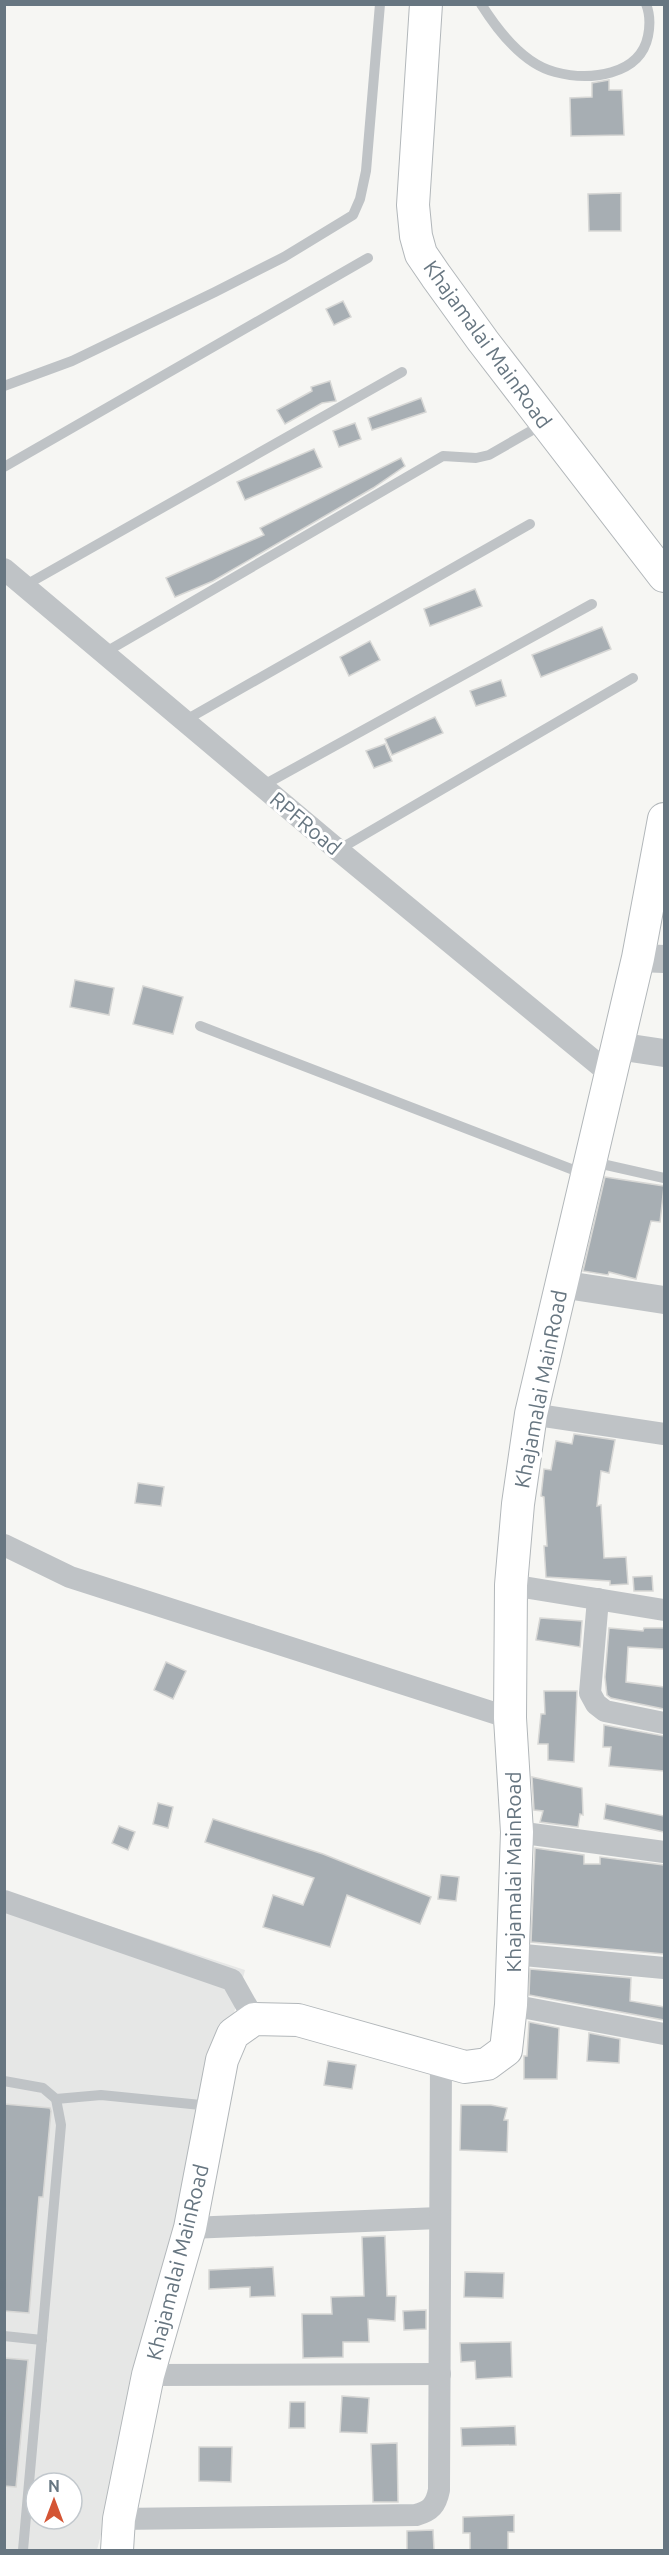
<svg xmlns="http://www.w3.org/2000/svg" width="669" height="2555" font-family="Ubuntu,sans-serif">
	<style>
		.built { fill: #e6e7e6; fill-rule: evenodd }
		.building { fill: #a7aeb3; stroke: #d7d7d5; stroke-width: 1.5 }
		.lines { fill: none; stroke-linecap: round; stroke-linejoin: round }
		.secondary-casing { stroke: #b2b7ba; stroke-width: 34 }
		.service { stroke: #bfc3c6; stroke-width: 10 }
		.minor { stroke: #bfc3c6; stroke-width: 22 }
		.tertiary { stroke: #bfc3c6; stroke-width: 28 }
		.secondary { stroke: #fff; stroke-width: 32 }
		.labels { text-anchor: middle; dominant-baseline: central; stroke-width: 6; stroke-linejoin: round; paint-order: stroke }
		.street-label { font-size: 21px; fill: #677681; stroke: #fff }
	</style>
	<rect width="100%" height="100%" fill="#f6f6f3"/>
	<path class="built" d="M5 1892 245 1970 97 2550H5ZM36 2483H72V2519H36Z"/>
	<g class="building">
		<path d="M609 80V90H622L624 135 571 136 570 98 592 97V83Z"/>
		<path d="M621 193V231H589L588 194Z"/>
		<path d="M343 301 351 317 334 325 326 309Z"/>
		<path d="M330 381 336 401 322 403 285 424 277 410 312 391 311 387Z"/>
		<path d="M421 398 426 412 372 430 368 418Z"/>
		<path d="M355 423 361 439 339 447 333 431Z"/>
		<path d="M314 449 322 467 245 500 237 482Z"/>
		<path d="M401 458 405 466 373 488 213 581 175 597 166 578 264 535 260 528Z"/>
		<path d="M475 589 482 606 430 626 424 609Z"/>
		<path d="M602 627 611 649 541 677 532 655Z"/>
		<path d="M370 641 380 660 349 676 340 657Z"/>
		<path d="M501 680 506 696 476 706 470 691Z"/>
		<path d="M435 717 443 733 392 755 385 739Z"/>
		<path d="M385 744 392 761 374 768 366 751Z"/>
		<path d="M75 980 114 988 109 1015 70 1007Z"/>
		<path d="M143 986 183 997 173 1034 133 1024Z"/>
		<path d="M605 1177 664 1186 660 1222 651 1221 636 1279 609 1272 608 1275 583 1271Z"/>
		<path d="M574 1434 615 1440 609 1473 601 1471 597 1506 601 1505 604 1558 626 1557 628 1584 610 1585V1581L546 1577 544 1546H547L544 1497 541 1496 544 1469 551 1470 556 1441 572 1444Z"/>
		<path d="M138 1483 164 1487 161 1506 135 1503Z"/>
		<path d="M652 1576 653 1591H634L633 1577Z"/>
		<path d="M540 1618 582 1621 580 1647 536 1640Z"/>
		<path d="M609 1628 643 1631 644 1628H664V1649L628 1647 626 1682 664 1687V1709L611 1698 607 1695 605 1677Z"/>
		<path d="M166 1662 186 1671 173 1699 154 1690Z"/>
		<path d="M544 1691H577L574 1762 548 1760V1744H538L541 1714H545Z"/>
		<path d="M604 1725 664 1736V1771L609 1766 611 1747H603Z"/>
		<path d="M532 1777 582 1788 583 1815 580 1814 578 1827 540 1822 543 1811 534 1810Z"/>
		<path d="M158 1803 173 1807 168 1828 153 1824Z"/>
		<path d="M606 1804 664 1816V1832L604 1819Z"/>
		<path d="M213 1819 323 1854 431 1897 420 1924 347 1895 330 1947 263 1927 273 1895 303 1905 314 1878 205 1842Z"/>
		<path d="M119 1826 135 1832 128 1850 112 1843Z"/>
		<path d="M535 1848 584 1855V1864H600V1857L664 1865V1954L531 1942Z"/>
		<path d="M441 1875 459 1877 456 1901 438 1899Z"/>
		<path d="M530 1969 631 1978 630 2001 664 2007V2020L529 1995Z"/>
		<path d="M529 2022 559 2028 557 2079H524V2056H527Z"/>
		<path d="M589 2033 620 2039 619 2063 587 2061Z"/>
		<path d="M328 2061 356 2065 352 2089 324 2085Z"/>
		<path d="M4 2104 50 2108 51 2111 43 2197H39L29 2313 4 2311Z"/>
		<path d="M461 2105H491L507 2108 504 2120H508L507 2152 460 2150Z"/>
		<path d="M385 2236 387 2296H396L395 2321 368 2319 369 2342H343V2357L303 2358 302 2314H332L331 2297 364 2296 362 2237Z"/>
		<path d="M273 2267 275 2296 250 2297V2287L209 2289V2270Z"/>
		<path d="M465 2272 504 2273 503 2298 464 2297Z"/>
		<path d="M426 2310V2329L404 2330 403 2311Z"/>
		<path d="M511 2342 512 2377 476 2379 475 2361 461 2362 460 2343Z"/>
		<path d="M4 2358 28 2360 16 2487 4 2486Z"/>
		<path d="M342 2396 369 2398 367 2433 340 2432Z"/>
		<path d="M290 2402H305V2428H289Z"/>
		<path d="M515 2426 516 2445 462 2446 461 2428Z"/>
		<path d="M397 2443 398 2502H373L371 2444Z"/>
		<path d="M199 2447H232L231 2482 199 2481Z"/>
		<path d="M514 2515V2532H508V2550H470V2533H463V2517Z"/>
		<path d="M433 2530 434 2550H407V2531Z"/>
	</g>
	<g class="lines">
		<g class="secondary-casing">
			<g id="secondary">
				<path d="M426 4 413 205 416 236 421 254 436 276 483 341 664 576"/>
				<path d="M117 2550 119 2519 148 2375 190 2228 222 2060 233 2034 254 2019 298 2020 465 2067 487 2064 506 2050 511 2005 517 1832 510 1718 511 1585 518 1504 531 1414 638 958 664 819"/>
			</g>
		</g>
		<g class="service">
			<path d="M481 4C498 31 523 64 555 72 589 81 640 76 648 36 650 26 650 14 646 4"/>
			<path d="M4 386 72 361 215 292 284 257 353 215 360 199 366 171 380 4"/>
			<path d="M4 467 368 258"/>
			<path d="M24 586 402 372"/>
			<path d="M104 653 443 456 476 458 489 455 543 424"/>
			<path d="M184 721 530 524"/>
			<path d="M262 786 592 604"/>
			<path d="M338 850 633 678"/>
			<path d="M200 1026 584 1174"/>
			<path d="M593 1162 664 1178"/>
			<path d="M4 2081 43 2088 56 2099 61 2125 23 2550"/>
			<path d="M56 2099 101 2095 211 2106"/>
			<path d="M4 2336 42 2340"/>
		</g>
		<g class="minor">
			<path d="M4 569 338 850 610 1074"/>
			<path d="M531 1414 664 1434"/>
			<path d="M4 1545 70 1577 510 1718"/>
			<path d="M511 1585 664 1610"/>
			<path d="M598 1599 590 1693 596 1704 605 1711 664 1723"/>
			<path d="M517 1832 664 1852"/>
			<path d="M4 1901 232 1980 254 2019"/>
			<path d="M513 1954 664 1968"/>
			<path d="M511 2005 664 2034"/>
			<path d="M190 2228 439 2218"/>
			<path d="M148 2375 440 2374"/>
			<path d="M119 2519 416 2515C431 2511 436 2505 439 2490L441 2060"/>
		</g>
		<g class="tertiary">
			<path d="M638 958 664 959"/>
			<path d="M617 1046 664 1053"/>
			<path d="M560 1284 664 1300"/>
		</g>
		<use href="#secondary" class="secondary"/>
	</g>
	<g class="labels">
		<g class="street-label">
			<text transform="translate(488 344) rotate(54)">Khajamalai MainRoad</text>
			<text transform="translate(306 823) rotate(40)">RPFRoad</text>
			<text transform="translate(540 1389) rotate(-79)">Khajamalai MainRoad</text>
			<text transform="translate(513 1872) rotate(-90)">Khajamalai MainRoad</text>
			<text transform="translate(177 2262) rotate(-76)">Khajamalai MainRoad</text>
		</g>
	</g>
	<rect width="669" height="2555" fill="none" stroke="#677681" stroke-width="12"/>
	<g transform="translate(54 2501)"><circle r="28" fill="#ffffff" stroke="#c2c8cd" stroke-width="1.5"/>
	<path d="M0-4.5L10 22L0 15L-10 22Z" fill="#d45535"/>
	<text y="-9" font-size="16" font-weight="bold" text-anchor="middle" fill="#677681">N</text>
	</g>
</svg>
